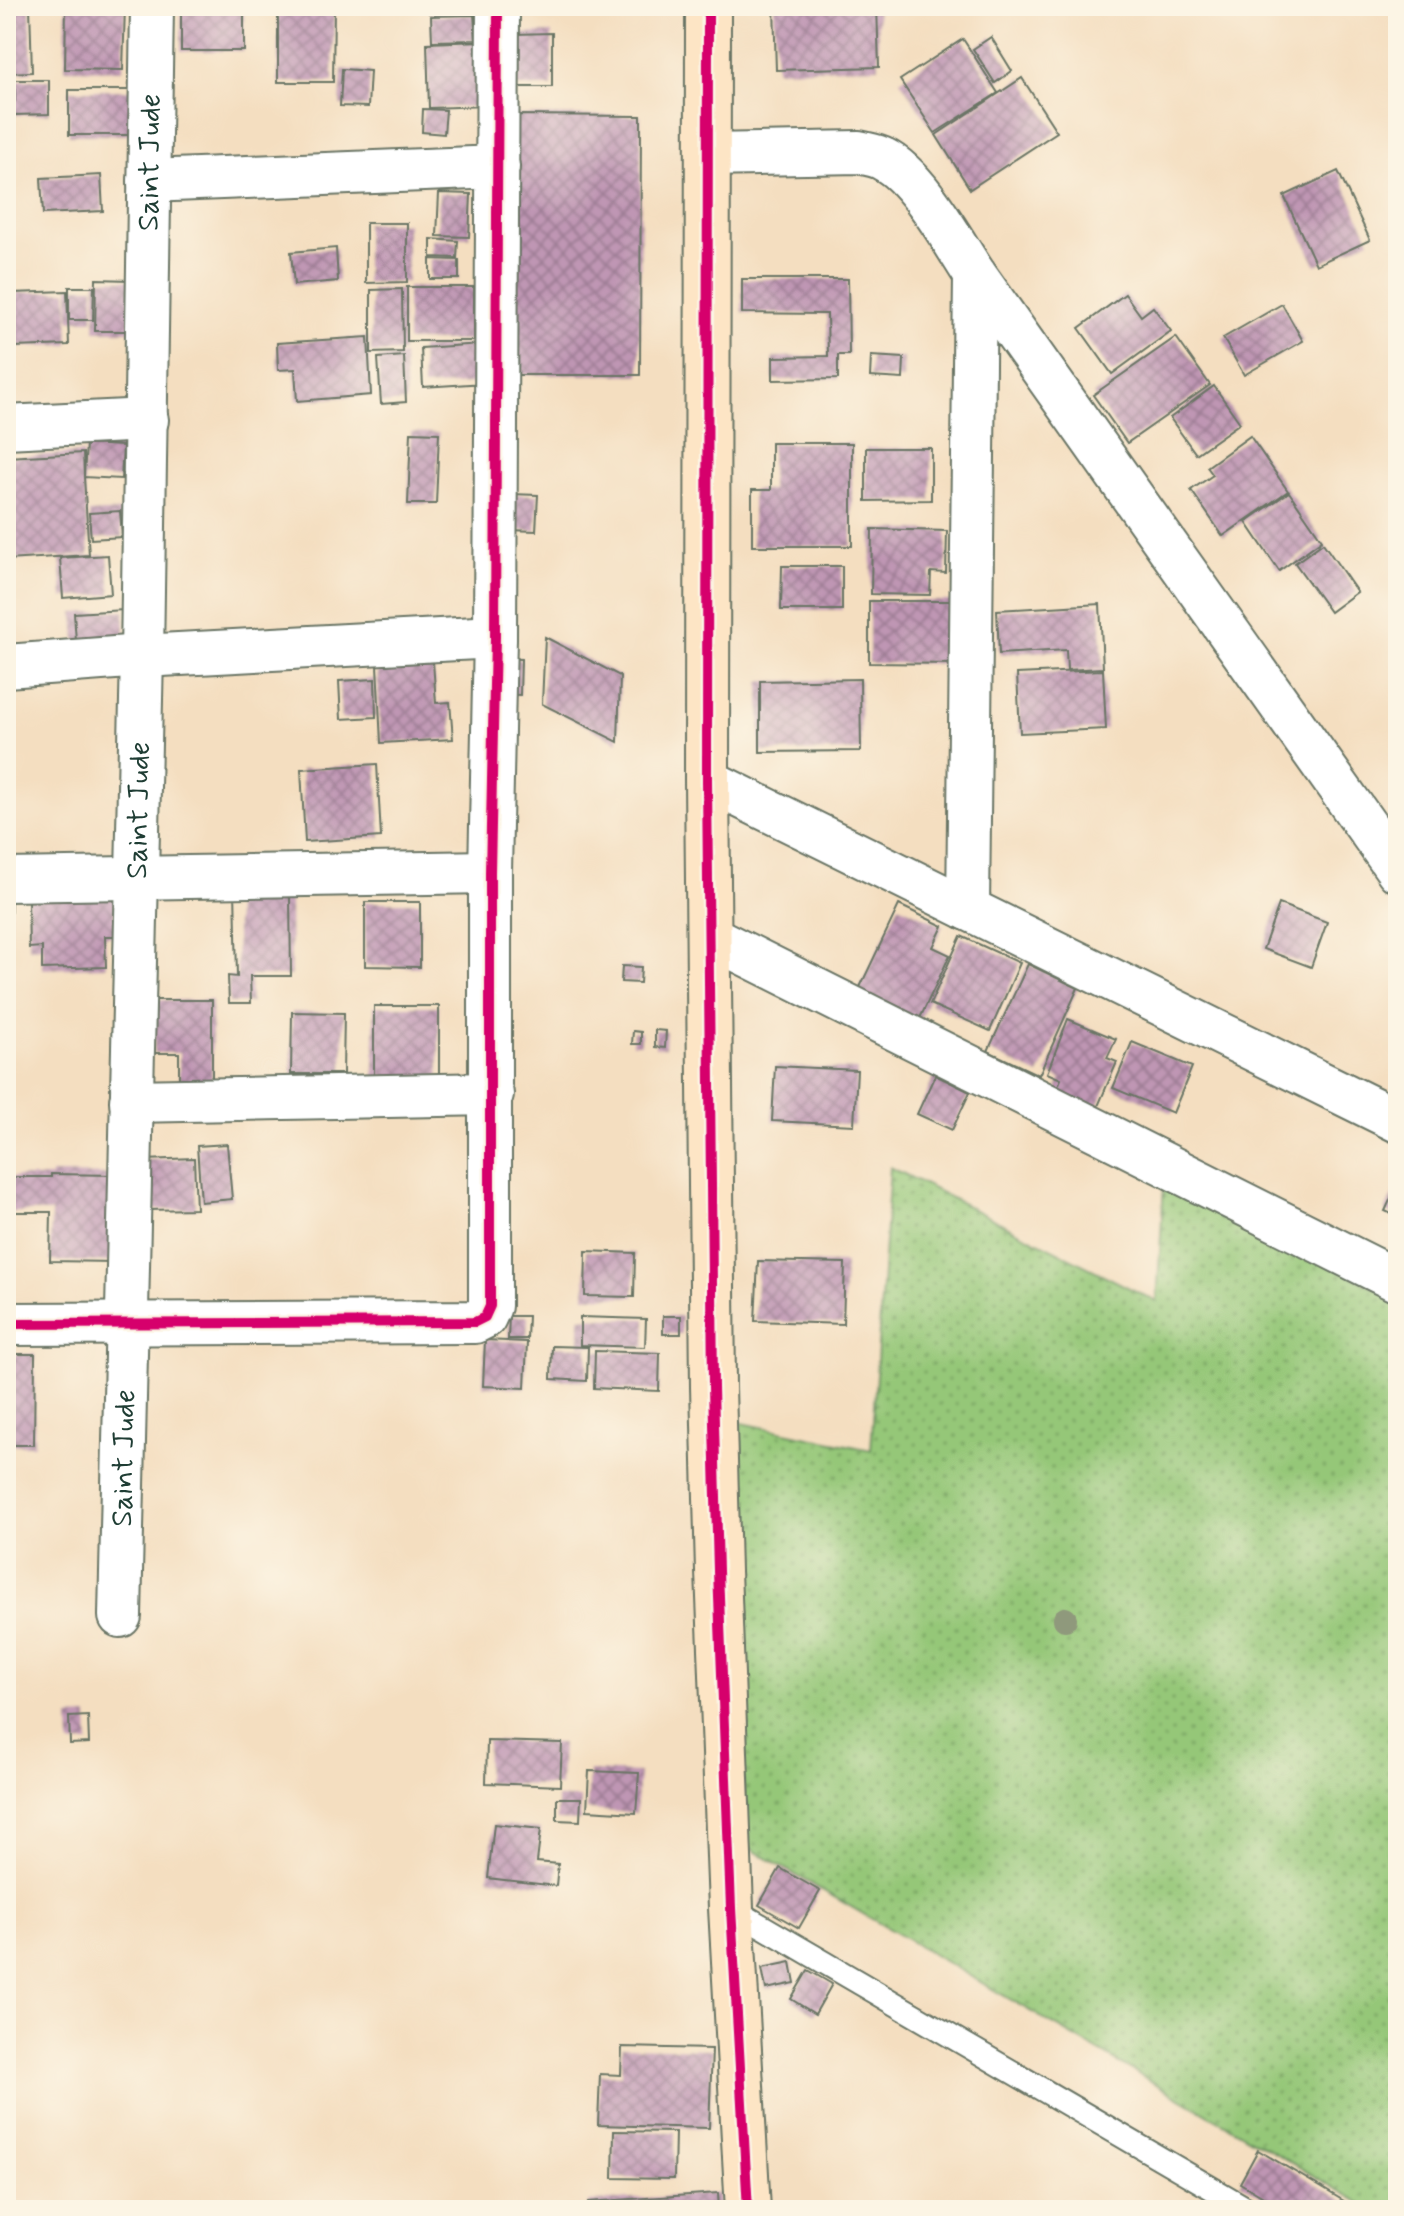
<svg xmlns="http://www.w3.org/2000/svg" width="1404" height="2216" font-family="Mynerve,sans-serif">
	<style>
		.grass { fill: url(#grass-dots); stroke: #5a8256; stroke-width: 2 }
		.building { fill: url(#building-cross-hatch) }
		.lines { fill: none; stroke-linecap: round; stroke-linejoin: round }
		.lane-casing { stroke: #6a7565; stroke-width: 26 }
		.street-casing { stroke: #6a7565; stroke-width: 46 }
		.secondary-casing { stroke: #6a7565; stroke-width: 48 }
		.lane { stroke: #fff; stroke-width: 22 }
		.street { stroke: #fff; stroke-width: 42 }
		.secondary { stroke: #fde5c5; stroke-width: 44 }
		.cycleway-casing { stroke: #fcf5e5; stroke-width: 15 }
		.cycleway { stroke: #d6006c; stroke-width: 10 }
		.tree { fill: #8f997c }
		.labels { text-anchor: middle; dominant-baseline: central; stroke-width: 6; stroke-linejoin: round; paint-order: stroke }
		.street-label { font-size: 30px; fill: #1f3d34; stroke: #fcf5e5 }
	</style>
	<defs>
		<pattern id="grass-dots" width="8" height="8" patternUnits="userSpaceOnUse" patternTransform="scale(2)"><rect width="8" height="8" fill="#95c778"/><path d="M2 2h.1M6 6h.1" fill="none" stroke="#79a363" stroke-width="1.8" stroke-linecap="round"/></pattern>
		<pattern id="building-cross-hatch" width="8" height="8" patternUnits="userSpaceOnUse" patternTransform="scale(2)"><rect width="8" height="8" fill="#bf96b4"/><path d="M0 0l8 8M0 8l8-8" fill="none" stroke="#9b7c93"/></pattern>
	</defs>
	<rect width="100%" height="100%" fill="#fcf5e5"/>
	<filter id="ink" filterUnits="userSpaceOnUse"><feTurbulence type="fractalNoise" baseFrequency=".0125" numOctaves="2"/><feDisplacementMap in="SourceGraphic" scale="16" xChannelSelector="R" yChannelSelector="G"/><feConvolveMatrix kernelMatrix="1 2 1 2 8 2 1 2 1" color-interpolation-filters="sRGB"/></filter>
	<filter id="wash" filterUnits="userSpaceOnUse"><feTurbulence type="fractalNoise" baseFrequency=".006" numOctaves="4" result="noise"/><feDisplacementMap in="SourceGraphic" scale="32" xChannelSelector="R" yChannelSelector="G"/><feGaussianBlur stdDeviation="1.8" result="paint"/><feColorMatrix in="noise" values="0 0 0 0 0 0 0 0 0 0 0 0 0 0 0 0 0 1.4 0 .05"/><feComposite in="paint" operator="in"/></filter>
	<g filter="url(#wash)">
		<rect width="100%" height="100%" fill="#f4dec0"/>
		<path class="grass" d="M890 1167 1157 1302 1164 1184 1398 1299V2210H1373L746 1846 728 1420 871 1450Z"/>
		<g id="blocks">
			<g class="building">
				<path d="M6 6H30L32 72 6 73Z"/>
				<path d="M66 6H125L123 70 65 69Z"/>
				<rect x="181" y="6" width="63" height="45"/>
				<path d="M278 6H334L333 82H278Z"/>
				<path d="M428 6H472V12L429 13Z"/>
				<path d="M774 6H877L879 67 776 70Z"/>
				<path d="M474 15 476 40 432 41 431 16Z"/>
				<path d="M552 33V87H514V34Z"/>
				<path d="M991 37 1012 71 995 83 973 49Z"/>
				<path d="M963 39 998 93 935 133 900 80Z"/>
				<path d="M484 41 486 106 429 108 427 43Z"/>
				<path d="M342 69 370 71 368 107 340 106Z"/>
				<path d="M1022 78 1057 132 970 189 936 135Z"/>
				<path d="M15 80H49V114L14 115 15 178H6V101H15Z"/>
				<rect x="69" y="90" width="69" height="45"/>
				<path d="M423 109 446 110 444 134 422 132Z"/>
				<path d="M512 115 641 116 640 375H510Z"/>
				<path d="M1338 171 1370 240 1316 265 1284 196Z"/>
				<path d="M101 175 103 211 43 214 41 178Z"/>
				<path d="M439 193 471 194 469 237 437 236Z"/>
				<path d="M366 223H407V282L366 283Z"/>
				<path d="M431 239 458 241 457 258 431 257Z"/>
				<path d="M336 248 338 281 294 285 291 252Z"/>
				<path d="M430 259 459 260V279H430Z"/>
				<path d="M96 279 130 280V331H95Z"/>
				<path d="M742 279H848L849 355H838V379L773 380V357L828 356 827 314 742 313Z"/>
				<path d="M69 287H94L93 320H69Z"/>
				<rect x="407" y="287" width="67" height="54"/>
				<path d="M402 289 403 352 371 353V290Z"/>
				<path d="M67 291 69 345 14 347 12 293Z"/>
				<path d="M1125 294 1141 316 1153 307 1171 331 1112 374 1079 328Z"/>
				<path d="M1282 304 1303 341 1244 375 1223 338Z"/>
				<path d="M368 337 371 395 297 401 295 369 278 370 277 343Z"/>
				<path d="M1176 337 1210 385 1127 443 1093 395Z"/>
				<path d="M482 344 485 383 423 387 421 348Z"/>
				<path d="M404 356 406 402 381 404 378 358Z"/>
				<path d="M871 356 904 358 903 379 870 377Z"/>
				<path d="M1214 386 1240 423 1196 454 1170 418Z"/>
				<path d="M411 432 439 433 436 504H408Z"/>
				<path d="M1250 436 1288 491 1223 536 1191 490 1213 475 1207 467Z"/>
				<path d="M771 443H852V546H752V490H771Z"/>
				<path d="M86 444 123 446 121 479 84 477 89 555 6 560V457L83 453 84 476Z"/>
				<path d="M866 448H931V500L866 501Z"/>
				<path d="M1289 492 1322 540 1279 571 1246 522Z"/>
				<path d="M511 494 538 495 536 531 510 530Z"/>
				<path d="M120 511 122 537 91 539 89 513Z"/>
				<path d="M872 529 947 531 946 573 931 572 930 595 871 594Z"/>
				<path d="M1323 543 1357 592 1330 612 1295 563Z"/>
				<path d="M108 555 111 594 63 598 60 558Z"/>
				<path d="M782 566H842V610H781Z"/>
				<path d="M869 601H959V664L869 663Z"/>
				<path d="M1100 604 1103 668 1067 670 1066 650 999 654 997 610Z"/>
				<path d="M124 610 126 652 77 655 74 613Z"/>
				<path d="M545 637 620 676 618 742 542 704Z"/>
				<path d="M499 658 521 659 520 695 498 694Z"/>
				<path d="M433 662 436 703 450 702 453 739 381 743 377 665Z"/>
				<path d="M1103 670 1106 729 1020 733 1017 674Z"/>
				<path d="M375 679 376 717 341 719 339 681Z"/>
				<path d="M860 679 861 751 760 752V681Z"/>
				<path d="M377 764 381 837 305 842 301 769Z"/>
				<path d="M261 888 262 897 290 896 291 976H250L251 1003H229L228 976 237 977 235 889Z"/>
				<path d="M6 895 11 896 9 972H6Z"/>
				<path d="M115 897V936H105L106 967 42 969V947L29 948 28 899Z"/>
				<path d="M365 902H420V967L365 966Z"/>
				<path d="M1279 904 1327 922 1311 967 1263 949Z"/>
				<path d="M899 905 943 926 933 947 950 955 913 1033 852 1004Z"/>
				<path d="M961 936 1020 963 990 1031 930 1004Z"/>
				<path d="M1028 964 1078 988 1039 1075 988 1051Z"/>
				<path d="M622 966 641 967 640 983 621 982Z"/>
				<path d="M154 1000H212V1084H179V1053H154Z"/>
				<path d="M374 1006H439V1076L374 1077Z"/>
				<path d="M292 1012 344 1013 343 1074H291Z"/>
				<path d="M1068 1019 1116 1039 1107 1058 1117 1062 1096 1111 1055 1094 1061 1079 1047 1073Z"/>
				<path d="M655 1030 666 1031 665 1048 655 1047Z"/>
				<path d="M633 1031 641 1032V1044H632Z"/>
				<path d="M1132 1042 1192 1067 1173 1113 1113 1088Z"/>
				<path d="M775 1066 857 1070 854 1125 772 1121Z"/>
				<path d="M935 1075 970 1092 952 1130 917 1114Z"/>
				<path d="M227 1144 232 1199 201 1202 197 1146Z"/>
				<path d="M194 1158 196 1209 146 1210 145 1160Z"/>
				<path d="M51 1174 116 1175 115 1262 50 1261 51 1212H6V1177H51Z"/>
				<path d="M1398 1183V1217L1385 1211Z"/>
				<path d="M586 1251 635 1253 634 1297 585 1296Z"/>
				<path d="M758 1261 845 1263 843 1324 755 1321Z"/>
				<path d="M509 1316H528L527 1339H508Z"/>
				<rect x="663" y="1316" width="18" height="18"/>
				<path d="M580 1317 646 1319 645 1347 580 1345Z"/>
				<path d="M485 1340 527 1342 525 1388 483 1386Z"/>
				<path d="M552 1346 588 1347 587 1381 551 1379Z"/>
				<path d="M595 1351 660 1353 659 1391 594 1388Z"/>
				<path d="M6 1354H35L34 1445H6Z"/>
				<path d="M88 1716 89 1743 70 1744 69 1717Z"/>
				<path d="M487 1741 562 1743 560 1786 486 1783Z"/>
				<path d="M589 1771 639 1773 636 1813 587 1810Z"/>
				<path d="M557 1798H581L580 1821 557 1820Z"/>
				<path d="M494 1824 541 1829 537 1862 558 1864 556 1886 488 1878Z"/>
				<path d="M780 1868 820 1891 799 1928 759 1905Z"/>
				<path d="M791 1962 795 1983 766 1989 762 1968Z"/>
				<path d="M808 1970 832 1984 815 2014 791 1999Z"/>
				<path d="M622 2047 712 2049 709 2128 598 2125 600 2074 621 2075Z"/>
				<path d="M614 2131 675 2132 674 2179 613 2178Z"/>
				<path d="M1258 2150 1312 2182 1359 2210H1285L1240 2183Z"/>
				<path d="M718 2193 719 2210H590L589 2202Z"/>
			</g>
		</g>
	</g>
	<g filter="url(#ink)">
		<use href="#blocks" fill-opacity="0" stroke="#6a7565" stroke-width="2"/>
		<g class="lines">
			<g class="lane-casing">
				<path id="lane" d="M731 1908 1249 2210"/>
			</g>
			<g class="street-casing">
				<g id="street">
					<path d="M708 155 859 152C867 154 876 155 883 159 918 176 953 242 975 275L1398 871"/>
					<path d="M149 181 498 167"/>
					<path d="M6 427 147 420"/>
					<path d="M6 666 142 656 495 637"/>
					<path d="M707 780 1398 1121"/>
					<path d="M6 880 490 872"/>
					<path d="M968 909 975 275"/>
					<path d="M711 937 1398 1281"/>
					<path d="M131 1101 492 1094"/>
					<path d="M6 1324 475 1322 485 1317 490 1306V872L495 637 498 6"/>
					<path id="s1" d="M120 1616 142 656 152 6"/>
				</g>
			</g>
			<g class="secondary-casing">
				<path id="secondary" d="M708 6 707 780 713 1387 718 1571 731 1908 748 2210"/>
			</g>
			<use href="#lane" class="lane"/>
			<use href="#street" class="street"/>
			<use href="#secondary" class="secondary"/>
			<g class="cycleway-casing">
				<g id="cycleway">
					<path d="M708 6 707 780 713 1387 718 1571 731 1908 748 2210"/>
					<path d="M6 1324 475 1322 485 1317 490 1306V872L495 637 498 6"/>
				</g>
			</g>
			<use href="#cycleway" class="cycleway"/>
		</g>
		<circle class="tree" cx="1065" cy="1619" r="12"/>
	</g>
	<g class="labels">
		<g class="street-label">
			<text stroke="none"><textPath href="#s1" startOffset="1454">Saint Jude</textPath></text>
			<text stroke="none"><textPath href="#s1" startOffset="806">Saint Jude</textPath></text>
			<text stroke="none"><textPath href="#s1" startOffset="158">Saint Jude</textPath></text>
		</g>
	</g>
	<rect width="1404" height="2216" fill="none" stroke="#fcf5e5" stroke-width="32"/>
</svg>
